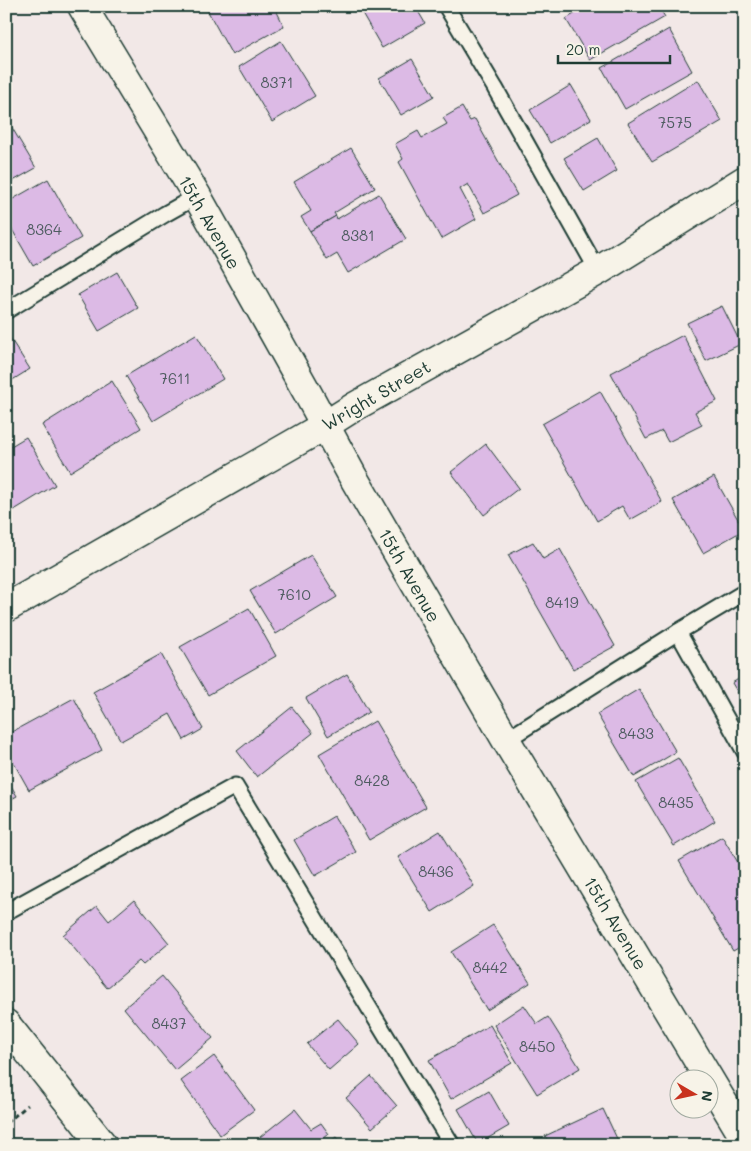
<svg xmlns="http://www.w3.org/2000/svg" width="751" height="1151" font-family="Mali,sans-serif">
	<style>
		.building { fill: #dcbae5; stroke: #1f3d34 }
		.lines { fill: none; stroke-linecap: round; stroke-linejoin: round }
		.service-casing { stroke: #1f3d34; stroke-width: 19 }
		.minor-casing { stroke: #1f3d34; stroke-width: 31 }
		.path { stroke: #1f3d34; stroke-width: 3; stroke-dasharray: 5 4; stroke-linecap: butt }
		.service { stroke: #f7f3e8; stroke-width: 15 }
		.minor { stroke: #f7f3e8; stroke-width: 28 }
		.labels { text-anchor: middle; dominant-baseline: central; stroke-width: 4.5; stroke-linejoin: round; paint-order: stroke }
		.number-label { font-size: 15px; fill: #4e5c60 }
		.street-label { font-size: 18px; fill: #1f3d34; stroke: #f7f3e8 }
	</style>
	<rect width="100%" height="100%" fill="#f2e8e7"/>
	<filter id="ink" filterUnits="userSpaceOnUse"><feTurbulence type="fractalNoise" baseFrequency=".02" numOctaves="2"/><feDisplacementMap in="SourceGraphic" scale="10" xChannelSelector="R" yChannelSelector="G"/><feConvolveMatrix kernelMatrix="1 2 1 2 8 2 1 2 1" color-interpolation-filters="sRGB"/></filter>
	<g filter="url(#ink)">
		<g class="building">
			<path d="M205 6H274L284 26 232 55Z"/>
			<path d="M358 6H415L425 23 382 48Z"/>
			<path d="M587 6H658L665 17 590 60 566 19Z"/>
			<path d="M669 29 692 71 625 109 602 68Z"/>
			<path d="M281 41 315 96 272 122 239 67Z"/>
			<path d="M412 59 434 96 401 115 379 78Z"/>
			<path d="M698 80 722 121 652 162 628 123Z"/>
			<path d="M571 85 591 119 550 143 530 110Z"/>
			<path d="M462 107 470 121 475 119 517 195 484 213 468 184 460 189 476 219 441 239 399 162 403 159 395 144 418 131 422 138 447 124 443 118Z"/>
			<path d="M8 121 36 168 6 185V122Z"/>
			<path d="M598 138 617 171 584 191 564 158Z"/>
			<path d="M351 148 375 188 334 213 336 216 310 231 301 217 311 211 294 182Z"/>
			<path d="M48 179 81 238 33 266 6 219V203Z"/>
			<path d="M379 194 406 239 348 273 337 254 327 260 310 231 336 216 337 219Z"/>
			<path d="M117 272 138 308 99 331 78 295Z"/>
			<path d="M722 306 741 344 706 361 687 323Z"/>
			<path d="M196 334 223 379 153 421 126 376Z"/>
			<path d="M8 335 30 369 6 384V336Z"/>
			<path d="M683 335 717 401 695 412 702 425 668 442 662 431 646 439 611 373Z"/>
			<path d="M112 381 141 428 70 472 42 425Z"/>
			<path d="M600 391 662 502 630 520 622 506 597 521 542 424Z"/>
			<path d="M26 437 55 485 6 515V449Z"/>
			<path d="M486 444 519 488 484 515 451 472Z"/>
			<path d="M714 477 744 530 703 553 673 500Z"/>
			<path d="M533 542 543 559 560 549 615 646 573 669 508 555Z"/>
			<path d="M311 555 337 597 276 634 250 591Z"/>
			<path d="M249 608 276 656 208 695 180 647Z"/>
			<path d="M161 654 203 729 184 740 170 714 121 741 93 692Z"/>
			<path d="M347 674 369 712 328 736 306 698Z"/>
			<path d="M745 675V698L742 700 732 683Z"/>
			<path d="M639 689 676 752 634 777 597 714Z"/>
			<path d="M74 698 102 750 29 790 6 749V735Z"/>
			<path d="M292 707 313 733 257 777 237 751Z"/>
			<path d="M375 721 426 807 369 840 319 754Z"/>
			<path d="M678 758 715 821 674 846 636 782Z"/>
			<path d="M6 777 17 796 6 802Z"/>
			<path d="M334 816 356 852 315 876 294 840Z"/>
			<path d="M440 831 474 886 432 912 398 857Z"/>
			<path d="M722 836 745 874V944L733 951 679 861Z"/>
			<path d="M134 900 169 943 143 965 139 961 107 988 63 935 97 906 109 921Z"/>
			<path d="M493 925 530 983 487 1010 451 952Z"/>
			<path d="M162 976 213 1038 175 1070 124 1008Z"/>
			<path d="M524 1005 537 1024 548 1017 580 1068 537 1094 494 1025Z"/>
			<path d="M338 1019 359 1044 329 1070 307 1044Z"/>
			<path d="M490 1025 512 1063 451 1099 429 1060Z"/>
			<path d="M214 1056 254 1110 220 1135 181 1081Z"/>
			<path d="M371 1076 397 1106 372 1128 346 1098Z"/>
			<path d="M489 1091 509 1126 478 1144 458 1109Z"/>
			<path d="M295 1109 311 1129 321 1123 329 1134 316 1145H250Z"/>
			<path d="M603 1109 620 1145H550L545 1136Z"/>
			<path d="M336 1137 342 1145H326Z"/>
		</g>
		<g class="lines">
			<g class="service-casing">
				<g id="service">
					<path d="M446 6 495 88 598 271"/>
					<path d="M6 311 165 214 197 196"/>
					<path d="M678 632 745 752"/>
					<path d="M506 740 678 632 745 592"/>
					<path d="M6 912 235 786 452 1145"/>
				</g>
			</g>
			<g class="minor-casing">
				<g id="minor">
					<path d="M82 6 197 196 308 394 352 475 506 740 745 1139"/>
					<path d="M6 608 324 426 354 407 598 271 745 180"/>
					<path d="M6 1024 103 1145"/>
				</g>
			</g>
			<path class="path" d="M6 1123 28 1105"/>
			<use href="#service" class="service"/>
			<use href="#minor" class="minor"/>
		</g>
	</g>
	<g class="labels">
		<g class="number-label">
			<text x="277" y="82">8371</text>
			<text x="675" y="122">7575</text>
			<text x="44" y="229">8364</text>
			<text x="358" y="235">8381</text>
			<text x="175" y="378">7611</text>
			<text x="294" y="594">7610</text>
			<text x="562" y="602">8419</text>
			<text x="636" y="733">8433</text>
			<text x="372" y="780">8428</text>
			<text x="676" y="802">8435</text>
			<text x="436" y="871">8436</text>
			<text x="490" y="967">8442</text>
			<text x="169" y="1023">8437</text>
			<text x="537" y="1046">8450</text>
		</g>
		<g class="street-label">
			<text transform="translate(210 222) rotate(60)">15th Avenue</text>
			<text transform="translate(376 395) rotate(-30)">Wright Street</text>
			<text transform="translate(410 575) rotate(60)">15th Avenue</text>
			<text transform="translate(616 923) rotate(59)">15th Avenue</text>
		</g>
	</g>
	<rect width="751" height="1151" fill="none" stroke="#f7f3e8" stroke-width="25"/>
	<rect x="12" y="12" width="726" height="1126" fill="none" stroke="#1f3d34" stroke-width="2" filter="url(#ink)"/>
	<g transform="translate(694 1094) rotate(99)"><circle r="24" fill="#f7f3e8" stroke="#a1aaa0"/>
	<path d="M0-4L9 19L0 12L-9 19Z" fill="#c8321e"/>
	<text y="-8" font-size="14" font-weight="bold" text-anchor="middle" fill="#1f3d34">N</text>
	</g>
	<path d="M558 55v8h112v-8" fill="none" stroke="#1f3d34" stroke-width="2.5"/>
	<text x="566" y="55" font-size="15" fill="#1f3d34" stroke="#f7f3e8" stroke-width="4" paint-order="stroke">20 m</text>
</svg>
